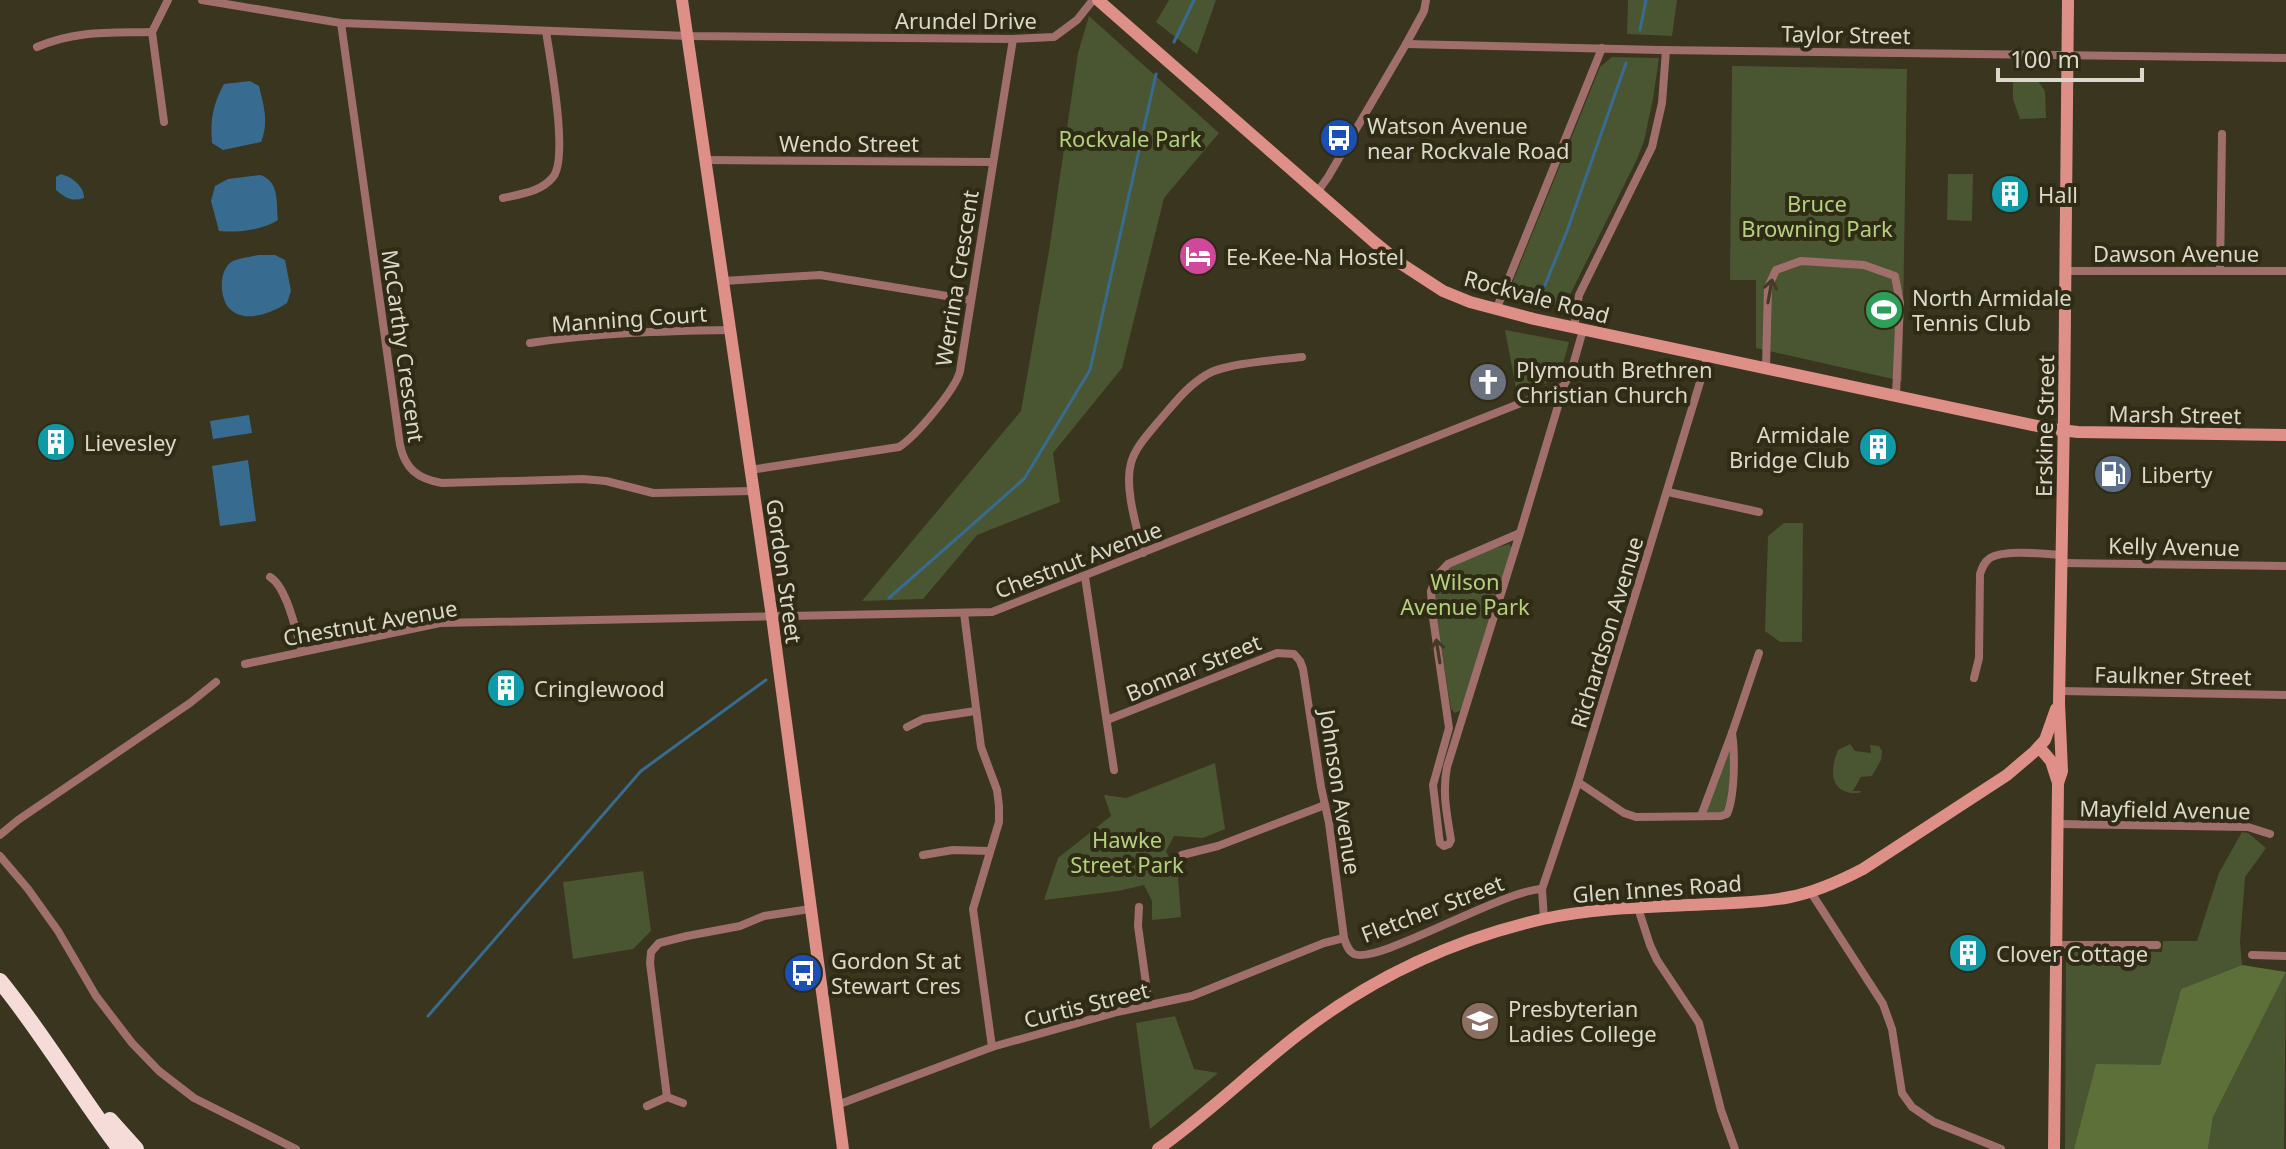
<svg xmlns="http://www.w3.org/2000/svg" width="2286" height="1149" font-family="'Noto Sans',sans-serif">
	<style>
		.green { fill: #4a5631 }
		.forest { fill: #5e703a }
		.water { fill: #386b90 }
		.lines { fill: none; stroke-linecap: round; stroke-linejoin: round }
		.stream { stroke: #386b90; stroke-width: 3 }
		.street { stroke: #a06f6b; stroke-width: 8 }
		.secondary { stroke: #dd8f88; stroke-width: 12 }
		.highway { stroke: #f5dcd9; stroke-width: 16 }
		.oneway { stroke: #463925 }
		.labels { text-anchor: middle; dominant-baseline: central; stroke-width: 8; stroke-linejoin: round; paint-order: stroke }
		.street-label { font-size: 22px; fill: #dad8ca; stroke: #2f2b14 }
		.poi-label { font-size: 22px; fill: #dad8ca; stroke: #2f2b14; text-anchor: start }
		.park-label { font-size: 22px; fill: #b4d07f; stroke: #2f2b14 }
	</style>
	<rect width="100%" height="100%" fill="#39351e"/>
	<g class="green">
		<path d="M1169 0H1216L1197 54 1156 22Z"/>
		<path d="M1628 0H1677L1672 36 1627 34Z"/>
		<path d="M1089 16 1219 133 1164 198 1122 368 1053 453 1060 502 977 535 923 599 862 601 1021 411 1049 251 1078 53Z"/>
		<path d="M1612 57 1659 58 1653 99 1644 141 1637 159 1564 307 1530 299 1509 291 1600 67Z"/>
		<path d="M1732 66 1907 69 1902 381 1756 348V280H1730Z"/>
		<path d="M2013 80 2038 81 2045 91 2046 118 2020 119 2013 99Z"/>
		<path d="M1948 174H1973L1972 221 1947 220Z"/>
		<path d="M1505 330 1569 342C1558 385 1557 378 1517 394Z"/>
		<path d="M1784 523H1803L1802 642H1780L1765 631 1768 536Z"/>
		<path d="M1509 544 1512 548 1461 710 1455 713 1451 709 1435 608C1435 600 1433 590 1436 582 1444 563 1489 550 1509 544Z"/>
		<path d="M1732 733 1727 814 1701 816Z"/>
		<path d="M1850 744 1855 751 1871 753 1870 745 1879 746 1882 751 1881 760 1872 776 1861 777 1853 791H1861L1859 793C1830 795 1829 771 1838 750Z"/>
		<path d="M1215 763 1225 829 1203 838 1174 836 1166 851 1178 877 1181 917 1152 920V901L1144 885 1118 891 1044 900 1058 858 1111 816 1104 795 1126 798Z"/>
		<path d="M2242 832 2248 833 2266 848 2245 877 2240 942 2242 965 2181 989 2160 1065 2074 1149H2065L2066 950 2162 952 2163 941H2197L2219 873Z"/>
		<path d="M643 871 651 931 633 949 573 959 563 882Z"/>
		<path d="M2286 972 2284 1149H2208L2213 1117Z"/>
		<path d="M1175 1016 1194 1069 1218 1073 1150 1129 1136 1023Z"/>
	</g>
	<path class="forest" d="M2242 965 2286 972 2213 1117 2208 1149H2074L2096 1064 2160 1065 2181 989Z"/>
	<g class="water">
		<path d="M250 81 259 86C264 107 269 122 261 142L223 150 212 143C210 120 213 104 224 84Z"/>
		<path d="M61 174C72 177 84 186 84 198 72 202 65 198 56 190V177Z"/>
		<path d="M260 175C280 181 276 203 278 220 263 230 237 233 219 231L211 201 215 186 228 179Z"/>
		<path d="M258 255H275L285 260 291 291 287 303C272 313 243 325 228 307 219 295 219 268 233 261 240 258 251 257 258 255Z"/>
		<path d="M249 415 252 433 213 439 210 421Z"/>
		<path d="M248 460 256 521 220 526 212 466Z"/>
	</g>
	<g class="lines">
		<g class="stream">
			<path d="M1640 30 1646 0"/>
			<path d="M1174 42 1194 0"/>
			<path d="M1541 295 1567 231 1626 63"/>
			<path d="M889 598 1024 479 1090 370 1156 74"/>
			<path d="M428 1016 641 771 766 680"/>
		</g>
		<g class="street">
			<path d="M202 0 341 23 688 36 1013 39 1054 37 1077 20 1093 0"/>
			<path d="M341 23 400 445C405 469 418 479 442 483L583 479 606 481 653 493 753 491"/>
			<path d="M1406 44 1660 50 2286 58"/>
			<path d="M37 47C76 30 110 33 152 32"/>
			<path d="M164 122 152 32 168 0"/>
			<path d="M704 160 993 162"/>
			<path d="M1318 191 1328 177 1406 44 1424 11 1426 0"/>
			<path d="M503 198C521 194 541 192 553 177 569 158 550 59 546 31"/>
			<path d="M2066 271C2139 271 2213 271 2286 271"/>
			<path d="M2220 271 2222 134"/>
			<path d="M723 281 820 275 971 300"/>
			<path d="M1496 310 1602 48"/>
			<path d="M1574 328 1579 295 1652 147 1662 103 1666 50"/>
			<path d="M530 343C597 333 663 331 730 330"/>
			<path d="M1766 368 1768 287 1776 270 1801 261 1864 265 1895 276 1900 303 1896 395"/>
			<path d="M750 470 899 447C915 437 956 389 960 371L1013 39"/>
			<path d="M1668 492 1759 512"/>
			<path d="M1520 533 1448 564 1436 577 1431 591 1432 611 1449 728 1433 785 1439 836 1440 843 1444 846 1449 844 1451 840C1447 815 1442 793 1447 767L1520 533 1564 386 1573 365 1583 330"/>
			<path d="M1143 553C1137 528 1124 488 1131 463 1135 448 1148 434 1158 422 1173 405 1186 387 1206 375 1224 363 1278 360 1302 357"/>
			<path d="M2061 563 2286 566"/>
			<path d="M270 577C287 587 296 632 302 651"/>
			<path d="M1085 577 1114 770"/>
			<path d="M964 613 981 747 997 790 999 806V822L973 909 992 1047"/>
			<path d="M245 664 440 623 992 612 1564 386"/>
			<path d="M1974 678 1979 658 1980 574C1982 568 1984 562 1990 558 2004 549 2044 554 2062 555"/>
			<path d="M2059 691 2286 695"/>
			<path d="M1107 720 1277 653 1294 654 1300 661 1303 669 1321 787 1329 823 1344 938C1346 944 1348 951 1354 954 1377 965 1502 890 1542 889"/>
			<path d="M907 727 923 719 975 711"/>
			<path d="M1578 782 1624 813 1636 817 1721 816 1727 814C1735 796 1735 752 1732 733"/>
			<path d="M1701 816 1732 733 1759 653"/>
			<path d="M2058 824 2248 827 2270 834"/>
			<path d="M0 835 18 820 190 703 216 682"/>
			<path d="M923 855 953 850 990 851"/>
			<path d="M1182 855 1218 846 1325 805"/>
			<path d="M0 856 28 889 58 931 96 996 132 1043 159 1071 194 1098 296 1149"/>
			<path d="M1810 891 1883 1004 1892 1029 1902 1093 1912 1107 1934 1122 2001 1149"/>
			<path d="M1139 907 1138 926 1149 1005"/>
			<path d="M1638 908 1650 945 1657 960 1699 1023 1721 1110 1735 1149"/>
			<path d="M1544 919 1542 889 1578 782 1708 356"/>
			<path d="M2056 945H2157"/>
			<path d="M2252 955 2286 956"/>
			<path d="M683 1103 667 1097 650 963 651 952 659 943 687 936 740 926 764 916 810 909"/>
			<path d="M837 1105 992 1047 1117 1012 1192 996 1324 943 1344 938"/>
			<path d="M647 1106 667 1097"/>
		</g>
		<g class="secondary">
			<path d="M682 0 772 617 843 1149"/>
			<path d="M1098 0 1373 241 1400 263 1443 291 1470 302 1534 319 2051 429 2078 432 2286 435"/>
			<path d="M2039 747 2051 761 2058 783"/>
			<path d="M1158 1149C1208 1114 1251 1071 1299 1034 1371 978 1455 939 1543 919 1599 907 1655 907 1712 904 1738 903 1765 902 1790 897 1816 892 1840 881 1863 869L2007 775 2034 752 2045 740 2056 709"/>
			<path d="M2054 1149 2058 783 2062 771 2059 703 2064 416 2068 0"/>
		</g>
		<g class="highway">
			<path d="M0 981C44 1035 78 1094 120 1149"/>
			<path d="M110 1120 136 1149"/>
		</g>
	</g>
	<defs><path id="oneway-shaft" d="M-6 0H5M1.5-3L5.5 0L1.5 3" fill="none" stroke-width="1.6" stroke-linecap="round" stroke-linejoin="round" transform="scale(2)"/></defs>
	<g class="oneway">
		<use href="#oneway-shaft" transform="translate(1770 291) rotate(-80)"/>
		<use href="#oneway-shaft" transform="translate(1438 651) rotate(-99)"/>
	</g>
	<defs>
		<g id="bus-disc" transform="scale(2)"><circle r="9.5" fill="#1a4fb4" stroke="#2f2b14"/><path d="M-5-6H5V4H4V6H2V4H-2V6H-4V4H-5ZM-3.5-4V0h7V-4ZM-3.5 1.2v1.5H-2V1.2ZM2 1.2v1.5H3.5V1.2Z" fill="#fff"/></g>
		<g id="building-disc" transform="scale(2)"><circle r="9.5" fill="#0f9aa8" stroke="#2f2b14"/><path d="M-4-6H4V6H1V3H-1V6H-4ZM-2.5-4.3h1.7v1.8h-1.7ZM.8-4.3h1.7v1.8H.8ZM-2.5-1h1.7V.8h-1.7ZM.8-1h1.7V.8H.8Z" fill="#fff"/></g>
		<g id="hotel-disc" transform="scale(2)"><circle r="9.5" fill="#d1479c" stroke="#2f2b14"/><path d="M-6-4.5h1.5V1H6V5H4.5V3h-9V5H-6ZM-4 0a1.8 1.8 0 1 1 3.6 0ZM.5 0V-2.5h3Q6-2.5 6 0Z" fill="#fff"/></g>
		<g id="stadium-disc" transform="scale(2)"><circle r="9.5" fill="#2e9e5b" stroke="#2f2b14"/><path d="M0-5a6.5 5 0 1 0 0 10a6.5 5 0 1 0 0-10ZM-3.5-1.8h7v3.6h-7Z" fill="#fff"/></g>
		<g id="church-disc" transform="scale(2)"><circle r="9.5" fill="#6b7280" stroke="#2f2b14"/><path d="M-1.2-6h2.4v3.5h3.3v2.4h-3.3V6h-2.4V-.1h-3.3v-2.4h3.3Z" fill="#fff"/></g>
		<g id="fuel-disc" transform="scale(2)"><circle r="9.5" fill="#5c6f8a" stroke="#2f2b14"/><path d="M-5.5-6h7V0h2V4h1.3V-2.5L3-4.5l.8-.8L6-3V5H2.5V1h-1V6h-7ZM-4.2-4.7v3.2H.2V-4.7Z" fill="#fff"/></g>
		<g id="school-disc" transform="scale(2)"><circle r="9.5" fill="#8d6e63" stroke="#2f2b14"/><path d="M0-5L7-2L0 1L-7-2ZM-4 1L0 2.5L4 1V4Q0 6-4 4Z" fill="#fff"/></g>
	</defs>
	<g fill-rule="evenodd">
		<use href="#bus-disc" x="1339" y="138"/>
		<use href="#building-disc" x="2010" y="194"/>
		<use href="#hotel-disc" x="1198" y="256"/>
		<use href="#stadium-disc" x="1884" y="310"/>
		<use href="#church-disc" x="1488" y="382"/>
		<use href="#building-disc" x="56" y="442"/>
		<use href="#building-disc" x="1878" y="447"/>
		<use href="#fuel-disc" x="2113" y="474"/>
		<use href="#building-disc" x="506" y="688"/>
		<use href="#building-disc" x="1968" y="953"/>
		<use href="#bus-disc" x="803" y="973"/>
		<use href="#school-disc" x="1480" y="1021"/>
	</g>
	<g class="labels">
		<g class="street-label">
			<text x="966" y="20">Arundel Drive</text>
			<text transform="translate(1846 34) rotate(1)">Taylor Street</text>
			<text x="849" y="143">Wendo Street</text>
			<text x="2176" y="253">Dawson Avenue</text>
			<text transform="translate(956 278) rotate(-81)">Werrina Crescent</text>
			<text transform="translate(1537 296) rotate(15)">Rockvale Road</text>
			<text transform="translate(629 318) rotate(-4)">Manning Court</text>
			<text transform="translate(404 346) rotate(82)">McCarthy Crescent</text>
			<text transform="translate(2175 414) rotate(1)">Marsh Street</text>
			<text transform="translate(2044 426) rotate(-89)">Erskine Street</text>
			<text transform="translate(2174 546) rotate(1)">Kelly Avenue</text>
			<text transform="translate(1078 559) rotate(-21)">Chestnut Avenue</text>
			<text transform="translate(785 571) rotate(82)">Gordon Street</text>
			<text transform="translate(370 622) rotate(-10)">Chestnut Avenue</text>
			<text transform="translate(1606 632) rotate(-73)">Richardson Avenue</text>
			<text transform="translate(1193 667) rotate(-22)">Bonnar Street</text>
			<text transform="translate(2173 675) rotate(1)">Faulkner Street</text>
			<text transform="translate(1341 792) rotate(81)">Johnson Avenue</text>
			<text transform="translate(2165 809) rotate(1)">Mayfield Avenue</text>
			<text transform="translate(1657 888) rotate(-4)">Glen Innes Road</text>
			<text transform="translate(1432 908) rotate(-21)">Fletcher Street</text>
			<text transform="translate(1086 1004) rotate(-14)">Curtis Street</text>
		</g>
		<g class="poi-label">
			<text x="1367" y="125">Watson Avenue<tspan x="1367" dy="25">near Rockvale Road</tspan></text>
			<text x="2038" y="194">Hall</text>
			<text x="1226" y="256">Ee-Kee-Na Hostel</text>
			<text x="1912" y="297">North Armidale<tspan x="1912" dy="25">Tennis Club</tspan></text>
			<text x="1516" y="369">Plymouth Brethren<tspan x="1516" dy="25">Christian Church</tspan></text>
			<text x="1850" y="434" text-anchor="end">Armidale<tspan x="1850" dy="25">Bridge Club</tspan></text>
			<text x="84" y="442">Lievesley</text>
			<text x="2141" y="474">Liberty</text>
			<text x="534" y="688">Cringlewood</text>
			<text x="1996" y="953">Clover Cottage</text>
			<text x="831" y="960">Gordon St at<tspan x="831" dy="25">Stewart Cres</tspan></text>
			<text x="1508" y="1008">Presbyterian<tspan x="1508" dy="25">Ladies College</tspan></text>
		</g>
		<g class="park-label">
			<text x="1130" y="138">Rockvale Park</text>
			<text x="1817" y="203">Bruce<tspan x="1817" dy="25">Browning Park</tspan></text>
			<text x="1465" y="581">Wilson<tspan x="1465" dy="25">Avenue Park</tspan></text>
			<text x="1127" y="839">Hawke<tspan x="1127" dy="25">Street Park</tspan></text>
		</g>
	</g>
	<path d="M1998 68v12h144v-12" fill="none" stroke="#dad8ca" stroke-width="4"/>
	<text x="2010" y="68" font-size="24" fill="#dad8ca" stroke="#2f2b14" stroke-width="6" paint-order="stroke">100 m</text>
</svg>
